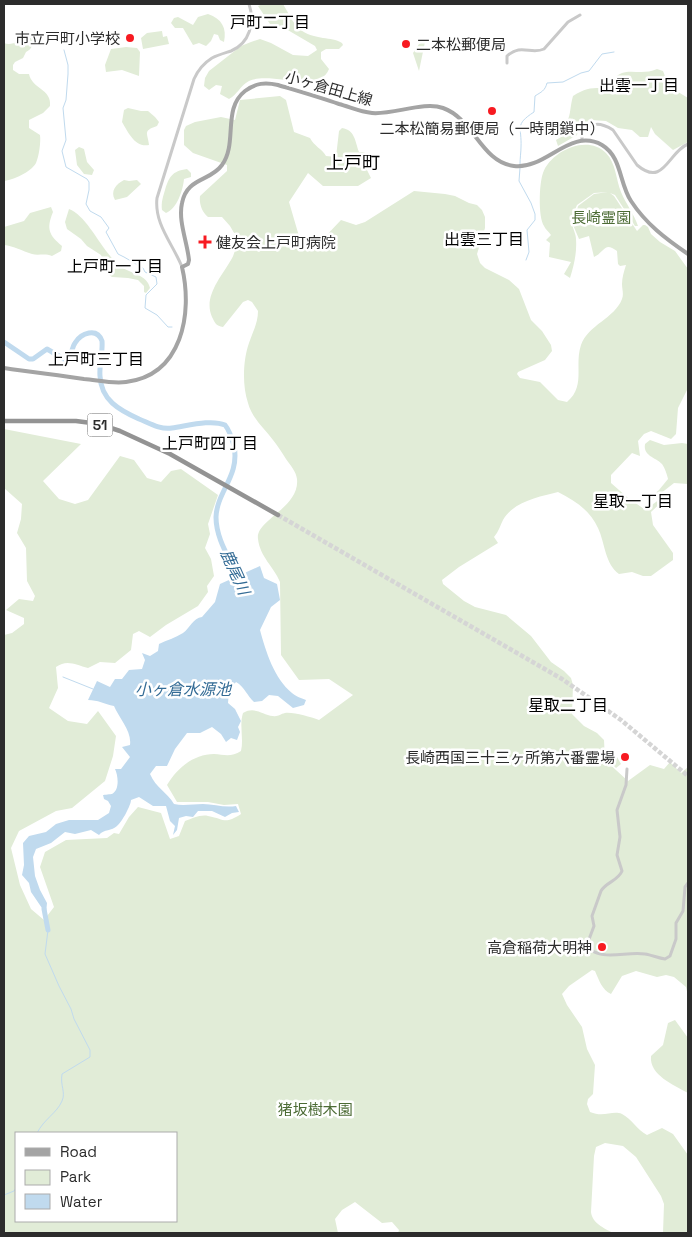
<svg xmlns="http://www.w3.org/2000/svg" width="692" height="1237" font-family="'Space Grotesk','Noto Sans JP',sans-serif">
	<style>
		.green { fill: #e1ecd7; fill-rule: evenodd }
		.water { fill: #c0daee }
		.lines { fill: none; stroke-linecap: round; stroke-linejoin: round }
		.stream { stroke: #c0daee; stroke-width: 1 }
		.river { stroke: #c0daee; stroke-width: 5 }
		.highway-tunnel { stroke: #d5d5d5; stroke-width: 4.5; stroke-dasharray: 4.5 2; stroke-linecap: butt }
		.minor { stroke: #c9c9c9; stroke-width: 3 }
		.major { stroke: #a4a4a4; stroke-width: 4 }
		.highway { stroke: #939393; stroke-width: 4.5 }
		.poi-dot { fill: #f71a21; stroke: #fff; stroke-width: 2 }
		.labels { text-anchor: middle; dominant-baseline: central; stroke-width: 5; stroke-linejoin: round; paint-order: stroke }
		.shield { fill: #fff; stroke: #6b6b6b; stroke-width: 1 }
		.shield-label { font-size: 14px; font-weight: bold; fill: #2c2c2c }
		.poi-label { font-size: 15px; fill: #2c2c2c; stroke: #fff; text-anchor: end }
		.street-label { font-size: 15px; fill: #2c2c2c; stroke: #fff }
		.park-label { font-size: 15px; fill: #4c6b35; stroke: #fff }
		.neighbourhood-label { font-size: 16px; fill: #000; stroke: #fff }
		.water-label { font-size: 16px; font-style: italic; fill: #336b95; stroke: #fff }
		.quarter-label { font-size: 18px; fill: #000; stroke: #fff }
	</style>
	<rect width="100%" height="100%" fill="#fff"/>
	<g class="green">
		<path d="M263 4H283C296 26 296 33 323 38 330 39 336 39 342 43L343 45 339 49H326L321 52V59L329 69C320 94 270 71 249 81 240 86 237 95 229 99L220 94 222 86 216 85 209 90 204 86 205 78 209 71 241 46 251 42 260 39 271 43 293 55 308 56 317 50 315 46 286 29 270 24 258 6Z"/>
		<path d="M208 14C222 19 227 28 224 42L220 40 218 35 214 34 211 41 206 46 199 43 193 45 183 28H175L171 23 174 18 178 17 193 25 198 17Z"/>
		<path d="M162 31 163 37 167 36 169 44 143 49 141 38 147 33Z"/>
		<path d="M27 37 31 38C34 44 32 49 26 52L23 58 15 62 13 65V70L19 74H29C32 89 52 89 50 106L43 113 29 120V128L40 135C41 142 39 156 36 163 31 172 13 180 4 181V43C11 46 20 41 27 37Z"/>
		<path d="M423 42H425L419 71 413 53 419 44Z"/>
		<path d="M126 47 137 48 140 52 139 76 122 70 106 72 105 65 111 49Z"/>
		<path d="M657 69 663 71 665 76 660 81 688 98V142L673 150 655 134 651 127 648 137H640L632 130 618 128 606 121 591 120 584 124H580L577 135 558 146 556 140 570 132 567 122C571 114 570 106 573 96 587 87 592 88 608 88 621 61 637 78 657 69Z"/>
		<path d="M280 96 286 100 294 132 310 138C314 146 322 149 326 156L336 157 339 131 342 128C355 130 355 141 359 152H364L367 156 366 168 371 178 358 186H323L308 173 289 202 301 243 322 240 341 220 356 225 365 222 414 191 445 194 455 196 469 203 477 205 482 210 485 217V228L477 254 480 263 485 268 509 280 519 289 531 320 542 331 551 345 552 351 545 360 518 372 517 374 520 378 540 382 558 400 567 402C586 386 574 366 581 345 588 325 615 318 622 299 624 294 622 289 622 284 622 278 624 271 626 265L620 266 618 264 617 251C604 241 605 252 594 257L589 236 579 239 573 225 574 219 578 218 576 215 578 206 594 194 608 192 594 193 577 205 571 219 573 220C571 228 576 232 576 239 577 253 574 265 570 278L564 274 571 262 549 257 550 243 546 240 551 235C549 232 545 229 544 226 538 217 539 184 543 173 551 151 587 134 606 153 616 163 616 180 621 192 626 204 634 214 638 226H635L615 195 610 193 614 196 637 231 643 225H645L648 227 651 234 660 242 675 251 688 269V388L678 408 676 434 671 439 651 431 644 434 638 441 640 456 632 453 611 475V483L627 497 644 509 649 507 667 494 668 496 651 512 653 525 673 553V560L651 576H643L632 572 619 574C605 564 605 543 598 528 590 510 575 501 558 492 539 497 514 501 503 520 500 526 499 531 494 537L498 543 459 567 442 580 443 584 464 601 475 607 506 615 531 636 551 662 564 671 571 678 573 685 572 714 584 726 597 733 604 740 605 760 628 781 650 765 664 769 670 762 681 773 688 767V996L686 987 674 977 666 975 657 977 636 971 622 976 611 994C602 990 599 980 595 971L592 970 569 986 562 994 567 1005 582 1027 587 1049 595 1065 593 1094 588 1099 587 1104 590 1112C604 1118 612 1110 622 1114 632 1119 637 1130 647 1135L662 1128 673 1134 688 1155V1233H663L664 1204 661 1196 636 1157 623 1146 605 1143 596 1147 594 1156 591 1212C592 1223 604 1228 613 1233H398L399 1230 392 1222 382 1223 355 1202 342 1210 335 1219 338 1233H4V635L12 633 24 624V618L6 610 19 599 33 601 35 596 27 581 26 548 17 533 21 519 22 504 4 488V429L81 444 43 481 59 499 75 504 88 500 120 456 134 460 147 478 161 482 171 471 181 469 218 495 208 524 210 534 205 548 211 559 214 576 207 586 208 592 198 606 166 625 150 637 139 631 133 634 131 650 115 663 100 662 88 668C76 665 67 659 56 667L58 688 49 708 68 721 87 724 98 711 116 736 113 756 105 781 72 808 56 811 19 831 11 848 20 885 31 909 44 920 54 907 40 867 45 852 66 840 107 838 114 833 119 834 129 817 138 807 161 813 170 839 179 836 185 821C191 819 201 814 208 816 225 819 224 825 241 814L238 804 224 805 208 802H177L167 785C177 768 194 754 214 754 225 755 232 757 241 751 244 738 239 726 243 713 255 706 262 715 273 716 278 717 280 714 285 713 294 712 310 717 319 720L353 695 329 679 299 680 281 655 280 582C274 567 260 557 258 539 255 520 300 508 297 479 296 471 290 465 286 459 282 453 278 446 273 440 264 428 252 418 248 403 242 385 243 360 249 343 253 331 258 323 258 311L252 302 248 300 243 302 223 327C216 326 215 323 212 317 203 297 221 277 231 260 235 254 236 246 237 238L230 226 222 217H208C202 212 199 204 200 196L227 171V165L193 153 184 145V130L186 126 195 122 221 117 235 120 240 100ZM16 1133H176V1221H16Z"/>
		<path d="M128 108 141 111H148L155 117 159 122 157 126C142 131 148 133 149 145 135 148 128 132 122 122L124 110Z"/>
		<path d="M79 147 84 149 87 162 94 170 92 175 84 174 77 165 75 150Z"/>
		<path d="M187 169 191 173V177L184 179C183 190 177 209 166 213L162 210C161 202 163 197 165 190 169 177 172 171 187 169Z"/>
		<path d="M124 180 129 181 137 180 141 184 127 197 115 200C110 191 116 184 124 180Z"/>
		<path d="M51 207 53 212C46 229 49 235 62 246L61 251 52 256C45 253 38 256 32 254 22 251 14 246 4 245V227L24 221 30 213Z"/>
		<path d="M69 209C88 216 102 252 120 266 130 274 147 274 150 288L146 293 144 292V286L138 280 128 278 112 277 108 274 101 255 87 246 81 239 67 229 65 222Z"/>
		<path d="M650 440 664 445 682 443 688 444V484L674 483 651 501H649V499L659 490 668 479C667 475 665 468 662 464 655 457 643 456 645 444Z"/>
		<path d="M610 753 617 757 621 764 616 768 608 760Z"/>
		<path d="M675 1020 688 1038V1093C674 1085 649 1075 651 1056L663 1045 668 1023Z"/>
	</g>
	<path class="water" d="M260 566 264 578 277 584 280 600 271 607 260 630C266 652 274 678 292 693 295 696 301 698 306 700L304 705 293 708 278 696 269 695 262 701 254 702C247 696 245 687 236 682L229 691 228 703 235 709 241 721 238 727 240 732 237 740 231 738 226 742 221 734 212 727 200 733H187L175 749 167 766H156L150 774C156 788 167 792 174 804 183 806 193 804 203 804 214 804 224 808 236 806L239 812 232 813 225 817 212 811H198L193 817 186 816 179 818 177 830 173 835 175 826 170 821 166 806H153L139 797 131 800C131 805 122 822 117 826 112 831 104 829 99 835L91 830 75 834 65 832 51 843 36 849 33 857 35 876 40 890 47 903 46 914 31 892 29 883 22 875 24 865 23 843 29 836 46 832 56 824 69 820H98L109 813 111 806 108 801 104 799 103 795C104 795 111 794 112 794 120 790 118 775 115 769H121L130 757 122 747 130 745C132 731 119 718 114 706 104 704 98 700 88 700L97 681 110 687 115 679H122L129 670 142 669 145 660 142 653 150 656 158 651 159 644C167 640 175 638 183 633 190 628 193 618 202 617L215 602 220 584Z"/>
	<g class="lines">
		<g class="stream">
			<path d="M64 50 68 65V74L66 100 63 108 66 140 62 151 66 167 87 179 89 182V190L86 204 90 211 101 217 109 228 106 232 118 254 124 257 143 268 145 272 156 277 157 284 146 295 145 308 157 315 168 327H172"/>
			<path d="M520 164C520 158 521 152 521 147 522 127 514 125 534 112L535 96C541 92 545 91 547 83L563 82 581 73 589 71 602 54 614 52"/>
			<path d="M520 168 519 181 531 203 535 214V220L527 230 529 252 526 260"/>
			<path d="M63 677 93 689"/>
			<path d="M37 1133C44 1119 57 1113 62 1101 66 1092 60 1086 62 1074L90 1057V1050L74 1019 71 1009 59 986 45 954 48 930"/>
			<path d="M4 1195 14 1191 16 1188"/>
		</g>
		<g class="river">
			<path d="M4 342 29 359H33L47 349 64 359C66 358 69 357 70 354 73 351 72 347 75 343 81 333 97 327 102 341 103 353 99 365 100 376 101 400 119 410 139 419 149 423 160 430 172 428 187 426 211 419 225 425 230 431 232 439 234 446 240 476 217 491 216 517 216 541 232 561 240 582"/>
			<path d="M44 909 48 930"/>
		</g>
		<path class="highway-tunnel" d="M278 515 562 679 621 720 688 776"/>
		<g class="minor">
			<path d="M507 63V56C521 43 531 55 544 49L568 22 580 15"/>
			<path d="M582 141V133C590 121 602 123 613 130L637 165C664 188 668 152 688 144"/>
			<path d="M182 267C173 244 154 224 157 198L194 79C198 70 204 63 212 58 218 55 225 53 231 51 250 43 255 22 249 4"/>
			<path d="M627 769 626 785 617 810 620 837 617 855 622 871C618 881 606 882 601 891L592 916 594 926 588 942 589 949C607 961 626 951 645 954 652 955 658 958 665 959L670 956 676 939V923L683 911 685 887 688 883"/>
		</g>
		<path class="major" d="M4 368C30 372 57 375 84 379 97 380 112 384 126 382 182 375 193 314 182 267L188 264 189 260C187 241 178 221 182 203 187 177 210 182 222 165 238 143 222 109 245 91 256 83 265 82 278 85 298 91 319 97 339 104 350 107 360 112 372 113 393 115 424 101 443 108 474 119 481 162 514 166 546 170 570 127 602 145 622 157 619 183 631 201 646 224 666 239 688 254"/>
		<path class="highway" d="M4 421H76L99 424 120 431 170 454 278 515"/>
	</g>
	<g class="poi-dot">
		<circle cx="130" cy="38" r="5"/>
		<circle cx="406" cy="44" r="5"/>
		<circle cx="492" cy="111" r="5"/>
		<path d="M202.5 234.5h5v5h5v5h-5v5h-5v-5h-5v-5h5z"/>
		<circle cx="625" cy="757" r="5"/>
		<circle cx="602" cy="947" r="5"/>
	</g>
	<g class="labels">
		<rect class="shield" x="87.5" y="413.5" width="25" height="23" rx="4"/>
		<g class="shield-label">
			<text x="100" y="425">51</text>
		</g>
		<g class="poi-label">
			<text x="120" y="38">市立戸町小学校</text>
			<text x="416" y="44" text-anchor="start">二本松郵便局</text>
			<text x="492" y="128" text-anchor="middle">二本松簡易郵便局（一時閉鎖中）</text>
			<text x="216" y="242" text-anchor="start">健友会上戸町病院</text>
			<text x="615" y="757">長崎西国三十三ヶ所第六番霊場</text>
			<text x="592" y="947">高倉稲荷大明神</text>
		</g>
		<g class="street-label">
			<text transform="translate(329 88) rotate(16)">小ヶ倉田上線</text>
		</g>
		<g class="park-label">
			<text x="601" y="217">長崎霊園</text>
			<text x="315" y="1109">猪坂樹木園</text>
		</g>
		<g class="neighbourhood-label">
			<text x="270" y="22">戸町二丁目</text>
			<text x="639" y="85">出雲一丁目</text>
			<text x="484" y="239">出雲三丁目</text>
			<text x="115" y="266">上戸町一丁目</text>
			<text x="96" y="359">上戸町三丁目</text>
			<text x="210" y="443">上戸町四丁目</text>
			<text x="633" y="501">星取一丁目</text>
			<text x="568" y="705">星取二丁目</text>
		</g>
		<g class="water-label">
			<text transform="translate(235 572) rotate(66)">鹿尾川</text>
			<text x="183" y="689">小ヶ倉水源池</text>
		</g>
		<g class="quarter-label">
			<text x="353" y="162">上戸町</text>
		</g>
	</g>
	<rect width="692" height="1237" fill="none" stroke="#2c2c2c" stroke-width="10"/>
	<rect x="15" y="1132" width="162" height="90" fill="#ffffff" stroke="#ababab"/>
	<rect x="25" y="1148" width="25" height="8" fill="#a4a4a4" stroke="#ababab"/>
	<text x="60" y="1157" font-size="15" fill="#2c2c2c">Road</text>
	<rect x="25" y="1170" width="25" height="15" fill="#e1ecd7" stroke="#ababab"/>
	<text x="60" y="1182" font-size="15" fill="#2c2c2c">Park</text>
	<rect x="25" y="1194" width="25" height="15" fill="#c0daee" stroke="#ababab"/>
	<text x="60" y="1207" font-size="15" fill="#2c2c2c">Water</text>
</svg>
